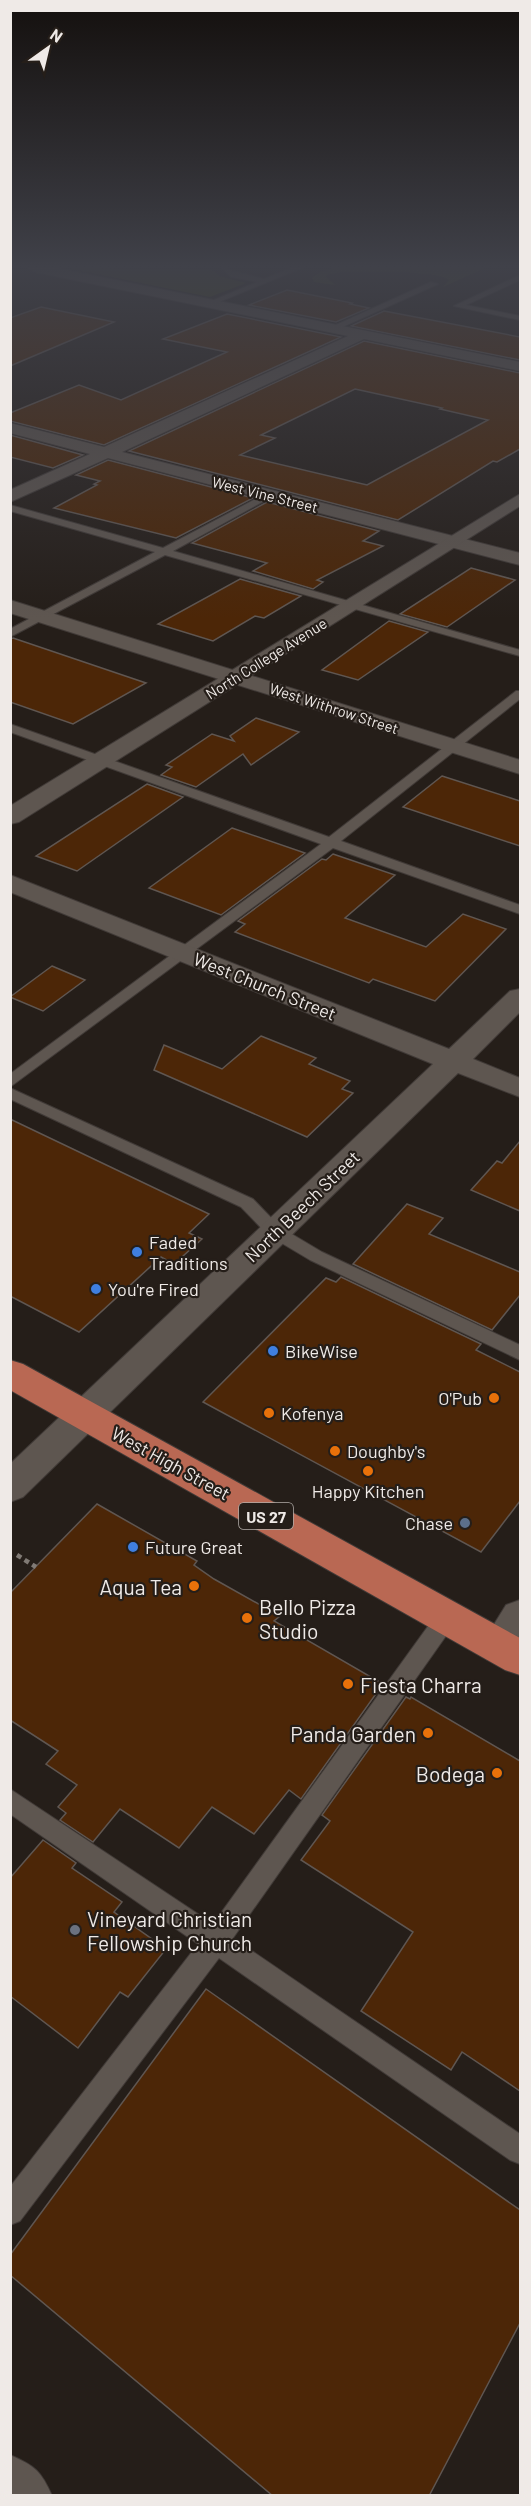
<svg xmlns="http://www.w3.org/2000/svg" width="531" height="2506" font-family="Barlow,sans-serif">
	<style>
		.green { fill: #404610 }
		.forest { fill: #454c1b }
		.building { fill: #4c2607; stroke: #5f5651; stroke-width: 1.5; fill-rule: evenodd }
		.lines { fill: none; stroke-linecap: round; stroke-linejoin: round }
		.service-casing { stroke: #403a37; stroke-width: 2 }
		.minor-casing { stroke: #403a37; stroke-width: 2 }
		.tertiary-casing { stroke: #403a37; stroke-width: 2 }
		.trunk-casing { stroke: #403a37; stroke-width: 2 }
		.path { stroke: #807a75; stroke-width: 4.5; stroke-dasharray: 5 4; stroke-linecap: butt }
		.service { fill: #5e5650; fill-rule: evenodd }
		.minor { fill: #5e5650; fill-rule: evenodd }
		.tertiary { fill: #5e5650; fill-rule: evenodd }
		.trunk { fill: #b96853; fill-rule: evenodd }
		.shop-dot { fill: #3f7fe0; stroke: #251e19; stroke-width: 2 }
		.food-dot { fill: #e8710a; stroke: #251e19; stroke-width: 2 }
		.service-dot { fill: #5c6f8a; stroke: #251e19; stroke-width: 2 }
		.worship-dot { fill: #6b7280; stroke: #251e19; stroke-width: 2 }
		.labels { text-anchor: middle; dominant-baseline: central; stroke-width: 4.5; stroke-linejoin: round; paint-order: stroke }
		.far-street-label { font-size: 15px; fill: #efeae7; stroke: #251e19 }
		.shield { fill: #251e19; stroke: #b2ada9; stroke-width: 1.5 }
		.shield-label { font-size: 16px; font-weight: bold; fill: #efeae7 }
		.street-label { font-size: 18px; fill: #efeae7; stroke: #251e19 }
		.poi-label { font-size: 18px; fill: #efeae7; stroke: #251e19; text-anchor: start }
		.near-poi-label { font-size: 21px; fill: #efeae7; stroke: #251e19; text-anchor: end }
	</style>
	<rect width="100%" height="100%" fill="#251e19"/>
	<path class="green" d="M68 268 212 270 219 276 246 283 210 297Z"/>
	<path class="forest" d="M334 268H485L443 287 449 280C437 270 347 270 329 274L326 277 335 285 314 282 312 278 320 272Z"/>
	<g class="building">
		<path d="M287 290 352 303 350 304 369 308 336 322 249 305Z"/>
		<path d="M41 307 114 322 10 366V318Z"/>
		<path d="M384 311 520 337V360L351 326Z"/>
		<path d="M227 314 341 337 104 445 10 421V413L79 385 121 400 227 352 163 339Z"/>
		<path d="M364 341 520 373V449L497 462 493 461 398 520 129 451ZM355 389 442 408 440 409 488 420 367 485 240 455 275 438 261 435Z"/>
		<path d="M10 435 83 455 53 468 10 457Z"/>
		<path d="M108 460 253 498 176 538 54 508 97 485 94 484 100 481 76 475Z"/>
		<path d="M267 502 379 531 363 541 383 546 317 580 323 582 313 589 253 571 267 563 192 543Z"/>
		<path d="M471 568 515 580 447 627 400 614Z"/>
		<path d="M240 579 301 596 264 618 255 616 213 641 158 624Z"/>
		<path d="M389 621 428 632 358 680 322 670Z"/>
		<path d="M13 638 146 683 73 724 10 702V639Z"/>
		<path d="M256 718 299 732 251 765 243 754 196 787 161 775 172 767 166 765 212 734 234 741 230 736Z"/>
		<path d="M442 776 520 801V846L403 807Z"/>
		<path d="M147 784 183 797 77 871 36 856Z"/>
		<path d="M232 828 305 853 221 915 149 888Z"/>
		<path d="M333 854 395 875 345 918 426 947 463 914 506 929 435 1001 373 979 369 983 235 932 245 924 238 921 322 859 326 860Z"/>
		<path d="M52 966 85 980 43 1011 10 997Z"/>
		<path d="M261 1036 316 1058 309 1064 350 1081 342 1089 353 1093 307 1137 154 1070 164 1045 222 1069Z"/>
		<path d="M10 1119 209 1214 189 1233 202 1239 174 1264 161 1257 79 1332 10 1296Z"/>
		<path d="M520 1141V1211L471 1190 497 1161 502 1163Z"/>
		<path d="M407 1204 443 1218 429 1234 520 1272V1295L492 1330 353 1264Z"/>
		<path d="M341 1277 481 1344 476 1350 520 1372V1501L481 1552 203 1402 326 1278 336 1282Z"/>
		<path d="M97 1504 197 1561 194 1565 214 1579 280 1616 274 1621 383 1684 301 1799 289 1790 254 1834 212 1807 179 1848 120 1809 93 1842 60 1820 66 1813 58 1807 77 1785 46 1764 58 1751 10 1720V1593Z"/>
		<path d="M406 1697 410 1699 411 1697 520 1761V2091L462 2052 451 2070 361 2011 413 1932 301 1860 330 1821 322 1815Z"/>
		<path d="M43 1840 76 1863 72 1868 122 1902 114 1912 166 1949 128 1997 120 1992 78 2048 10 1996V1878Z"/>
		<path d="M206 1989 520 2210V2323L429 2496H273L10 2275V2255Z"/>
	</g>
	<g class="lines">
		<g class="service-casing">
			<g id="service">
				<path d="M222 268 264 279 291 268H302L209 306V302L257 282 231 277Z"/>
				<path d="M520 275V280L466 305 520 316V320L454 306Z"/>
				<path d="M431 282 438 284 336 330 329 328Z"/>
				<path d="M267 493 275 495 173 551 520 650V656L165 555 10 637V629L155 552 10 511V505L163 548Z"/>
				<path d="M516 691H520V699L341 841 520 905V914L333 848 10 1087V1074L321 844 10 732V724L329 837Z"/>
				<path d="M10 1088 253 1199 280 1227 322 1252 520 1345V1360L310 1260 268 1235 241 1207 10 1099Z"/>
				<path d="M447 1608 455 1611 458 1617 455 1623 233 1938 520 2134V2164L510 2160 219 1958 20 2221 10 2225V2187L198 1944 10 1814V1789L213 1924 439 1611Z"/>
			</g>
		</g>
		<g class="minor-casing">
			<g id="minor">
				<path d="M28 268H56L520 362V371L364 339 122 452 520 553V565L108 458 10 502V490L90 454 10 433V423L104 447 348 336 35 272Z"/>
				<path d="M10 600 520 760V774L10 613Z"/>
				<path d="M10 875 449 1049 510 991 520 989V1012L473 1059 520 1078V1097L458 1073 23 1497 10 1502V1464L433 1064 10 892Z"/>
				<path d="M520 1600C523 1629 529 1674 486 1659L480 1647 506 1605Z"/>
				<path d="M10 2455C35 2466 41 2471 52 2496H10Z"/>
			</g>
		</g>
		<g class="tertiary-casing">
			<path id="tertiary" d="M520 494V506L19 822 10 824V806Z"/>
		</g>
		<g class="trunk-casing">
			<path id="trunk" d="M10 1360 23 1364 520 1638V1675L505 1670 10 1390Z"/>
		</g>
		<path class="path" d="M17 1555 36 1567"/>
		<use href="#service" class="service"/>
		<use href="#minor" class="minor"/>
		<use href="#tertiary" class="tertiary"/>
		<use href="#trunk" class="trunk"/>
	</g>
	<linearGradient id="sky" x2="0" y2="1"><stop stop-color="#14100e"/><stop offset="0.43" stop-color="#404149"/><stop offset="1" stop-color="#404149" stop-opacity="0"/></linearGradient>
	<rect width="531" height="619" fill="url(#sky)"/>
	<g class="shop-dot">
		<circle cx="137" cy="1252" r="6"/>
		<circle cx="96" cy="1289" r="6"/>
		<circle cx="273" cy="1351" r="6"/>
		<circle cx="133" cy="1547" r="6"/>
	</g>
	<g class="food-dot">
		<circle cx="494" cy="1398" r="6"/>
		<circle cx="269" cy="1413" r="6"/>
		<circle cx="335" cy="1451" r="6"/>
		<circle cx="368" cy="1471" r="6"/>
		<circle cx="194" cy="1586" r="6"/>
		<circle cx="247" cy="1618" r="6"/>
		<circle cx="348" cy="1684" r="6"/>
		<circle cx="428" cy="1733" r="6"/>
		<circle cx="497" cy="1773" r="6"/>
	</g>
	<circle class="service-dot" cx="465" cy="1523" r="6"/>
	<circle class="worship-dot" cx="75" cy="1930" r="6"/>
	<g class="labels">
		<g class="far-street-label">
			<text transform="translate(265 494) rotate(14)">West Vine Street</text>
			<text transform="translate(266 658) rotate(-32)">North College Avenue</text>
			<text transform="translate(334 708) rotate(18)">West Withrow Street</text>
		</g>
		<rect class="shield" x="239" y="1503" width="54" height="26" rx="4.5"/>
		<g class="shield-label">
			<text x="266" y="1516">US 27</text>
		</g>
		<g class="street-label">
			<text transform="translate(265 986) rotate(22)">West Church Street</text>
			<text transform="translate(302 1206) rotate(-44)">North Beech Street</text>
			<text transform="translate(171 1463) rotate(29)">West High Street</text>
		</g>
		<g class="poi-label">
			<text x="149" y="1242">Faded<tspan x="149" dy="21">Traditions</tspan></text>
			<text x="108" y="1289">You're Fired</text>
			<text x="285" y="1351">BikeWise</text>
			<text x="482" y="1398" text-anchor="end">O'Pub</text>
			<text x="281" y="1413">Kofenya</text>
			<text x="347" y="1451">Doughby's</text>
			<text x="368" y="1491" text-anchor="middle">Happy Kitchen</text>
			<text x="453" y="1523" text-anchor="end">Chase</text>
			<text x="145" y="1547">Future Great</text>
		</g>
		<g class="near-poi-label">
			<text x="182" y="1586">Aqua Tea</text>
			<text x="259" y="1606" text-anchor="start">Bello Pizza<tspan x="259" dy="24">Studio</tspan></text>
			<text x="360" y="1684" text-anchor="start">Fiesta Charra</text>
			<text x="416" y="1733">Panda Garden</text>
			<text x="485" y="1773">Bodega</text>
			<text x="87" y="1918" text-anchor="start">Vineyard Christian<tspan x="87" dy="24">Fellowship Church</tspan></text>
		</g>
	</g>
	<rect width="531" height="2506" fill="none" stroke="#efeae7" stroke-width="24"/>
	<g transform="translate(48 48) rotate(34)" stroke="#251e19" stroke-width="4.5" paint-order="stroke">
	<path d="M0-4.5L10 22L0 15L-10 22Z" fill="#efeae7"/>
	<text y="-9" font-size="16" font-weight="bold" text-anchor="middle" fill="#efeae7">N</text>
	</g>
</svg>
